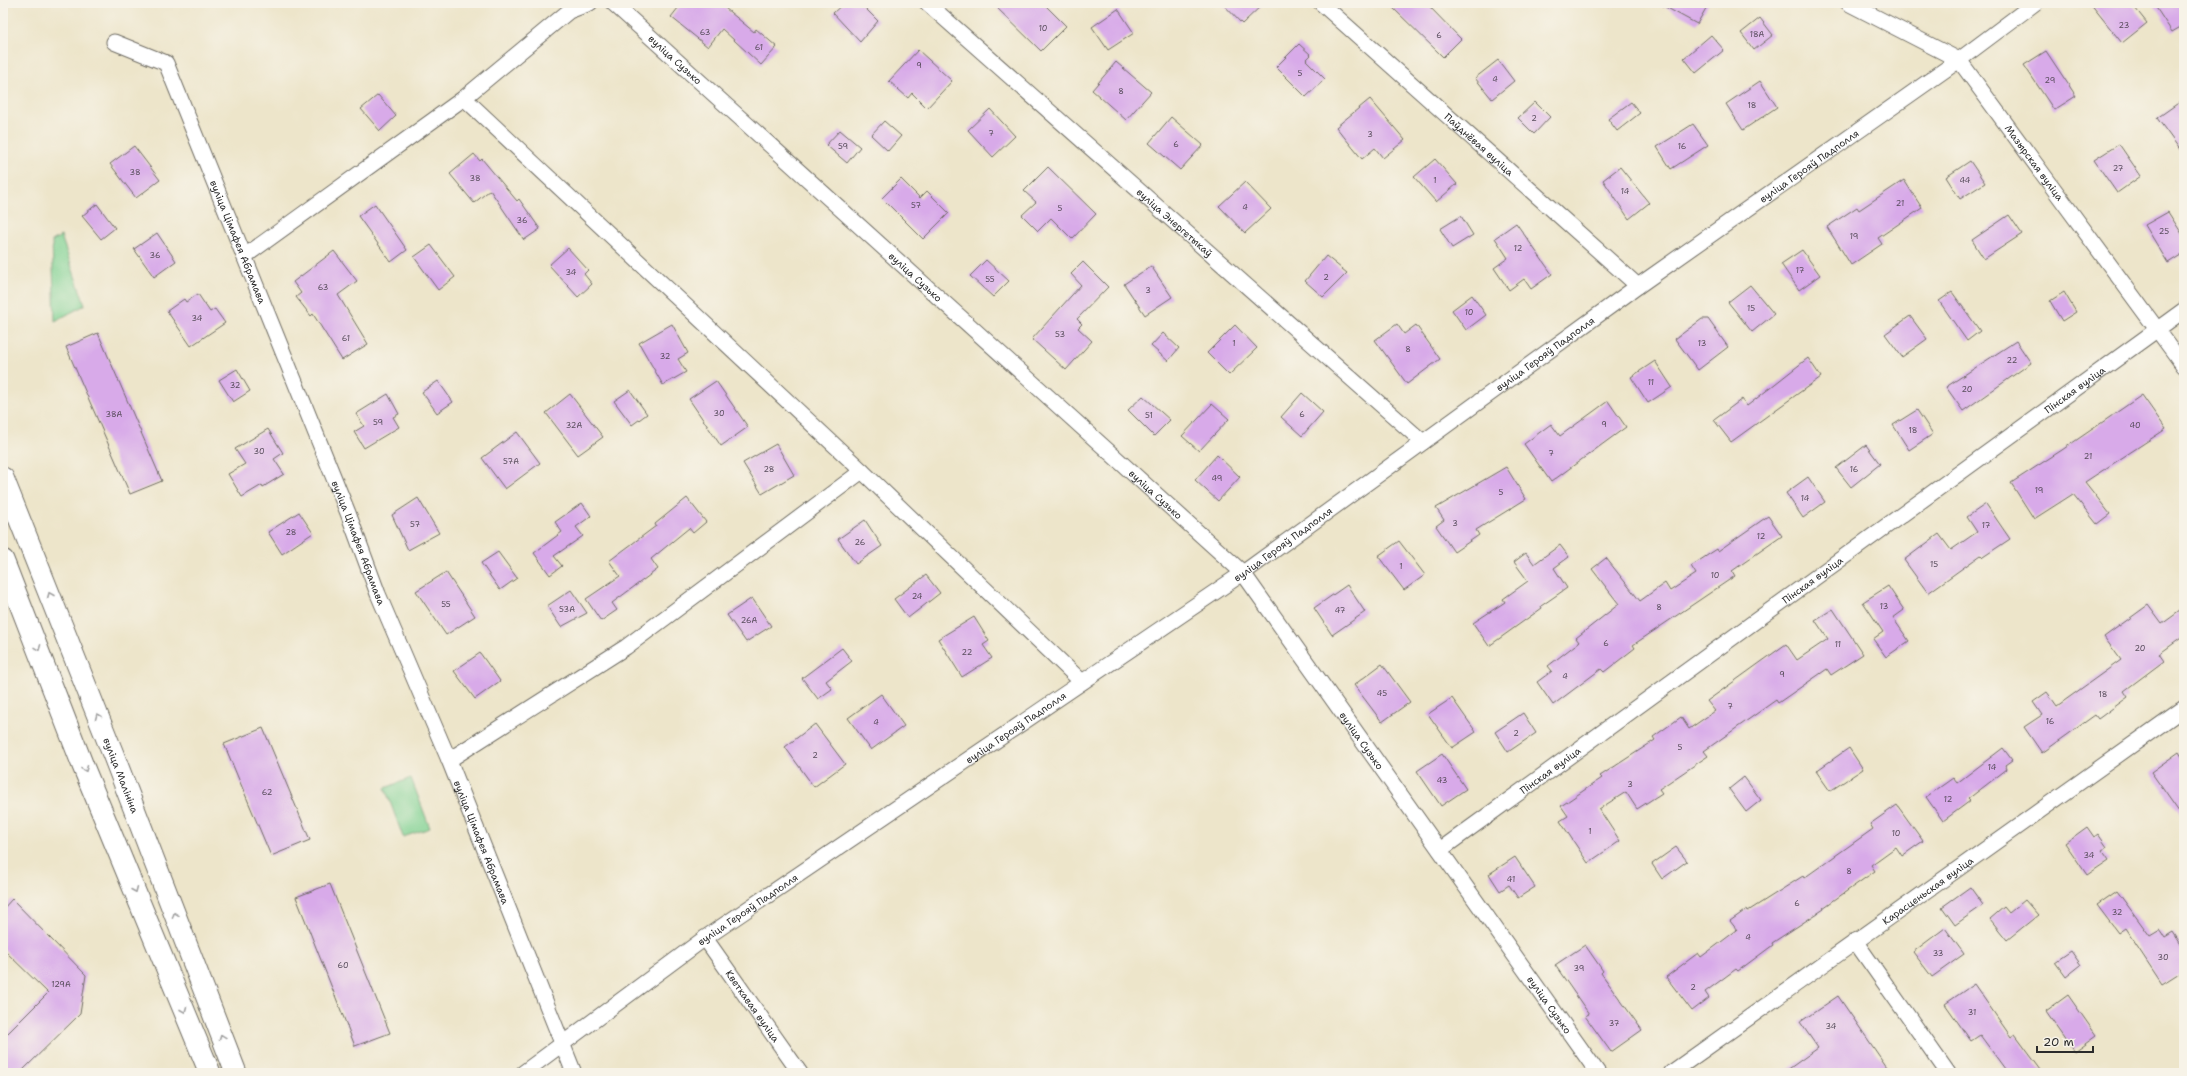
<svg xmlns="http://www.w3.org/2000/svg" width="2187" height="1076" font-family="'Shantell Sans',sans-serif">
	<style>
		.green { fill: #81d293; stroke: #567e5f }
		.building { fill: #d8aae9 }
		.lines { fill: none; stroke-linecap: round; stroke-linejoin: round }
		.minor-casing { stroke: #6f6c63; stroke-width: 17 }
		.secondary-casing { stroke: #6f6c63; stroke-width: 23 }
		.minor { stroke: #fff; stroke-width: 15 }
		.secondary { stroke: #fff; stroke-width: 21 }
		.oneway { stroke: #a0a0a0 }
		.labels { text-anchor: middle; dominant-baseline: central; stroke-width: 4; stroke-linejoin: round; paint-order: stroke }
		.number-label { font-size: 8px; fill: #564b5a }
		.street-label { font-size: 10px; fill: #2b2b2b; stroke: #f7f3e8 }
	</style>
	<rect width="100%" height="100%" fill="#f7f3e8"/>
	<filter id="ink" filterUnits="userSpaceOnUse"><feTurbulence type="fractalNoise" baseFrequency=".025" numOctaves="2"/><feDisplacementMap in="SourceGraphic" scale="8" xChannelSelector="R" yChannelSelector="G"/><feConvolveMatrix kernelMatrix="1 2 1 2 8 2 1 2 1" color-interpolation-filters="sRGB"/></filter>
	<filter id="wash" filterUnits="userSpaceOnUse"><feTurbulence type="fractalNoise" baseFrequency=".012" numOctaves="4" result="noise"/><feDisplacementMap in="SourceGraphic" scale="16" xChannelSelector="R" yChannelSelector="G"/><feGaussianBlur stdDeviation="0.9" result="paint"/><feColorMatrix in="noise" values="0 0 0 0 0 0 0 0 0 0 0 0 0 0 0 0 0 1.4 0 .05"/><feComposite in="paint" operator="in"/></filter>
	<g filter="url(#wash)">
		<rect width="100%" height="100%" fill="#ede5ca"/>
		<g class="green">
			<path d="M61 236 85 305 55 321 52 241Z"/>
			<path d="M411 778 430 828 403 837 385 788Z"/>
		</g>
		<g id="blocks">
			<g class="building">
				<path d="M682 3H719L754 32 756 29 777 47 761 65 722 29 708 47 671 17Z"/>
				<path d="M844 3H860L878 21 860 42 833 13Z"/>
				<path d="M992 3H1043L1066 26 1041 51Z"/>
				<path d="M1222 3H1264L1242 24Z"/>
				<path d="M1388 3H1426L1461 39 1443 57Z"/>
				<path d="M1658 3H1709L1697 24Z"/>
				<path d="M2090 3H2131L2147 23 2122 43Z"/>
				<path d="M2153 3H2184V25L2172 32Z"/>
				<path d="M1118 9 1134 33 1108 50 1092 27Z"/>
				<path d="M1760 18 1773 35 1754 50 1741 33Z"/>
				<path d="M1711 35 1724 50 1696 73 1684 58Z"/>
				<path d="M1299 44 1311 55 1306 60 1325 79 1306 97 1276 67Z"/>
				<path d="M918 50 952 81 927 108 912 93 908 98 889 81Z"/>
				<path d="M2046 51 2076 96 2054 110 2024 65Z"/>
				<path d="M1498 60 1514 81 1492 99 1475 78Z"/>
				<path d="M1116 62 1151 92 1126 120 1092 90Z"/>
				<path d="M1760 81 1777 107 1743 130 1726 104Z"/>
				<path d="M378 95 396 116 380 131 361 109Z"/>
				<path d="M1370 99 1405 140 1383 158 1375 148 1362 159 1336 127Z"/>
				<path d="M2184 99V155L2157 118Z"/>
				<path d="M1535 102 1550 117 1534 134 1518 118Z"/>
				<path d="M1631 102 1640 113 1617 131 1608 119Z"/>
				<path d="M990 109 1015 136 993 157 968 130Z"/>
				<path d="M1171 117 1203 145 1180 170 1149 143Z"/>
				<path d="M884 121 901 136 888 151 871 135Z"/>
				<path d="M1693 124 1708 145 1671 169 1657 147Z"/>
				<path d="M840 130 860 147 847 163 826 145Z"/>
				<path d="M2119 144 2141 176 2117 193 2094 160Z"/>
				<path d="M134 146 160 180 136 198 110 164Z"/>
				<path d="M474 154 480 161 482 159 517 201 519 199 540 229 524 240 490 190 474 203 450 174Z"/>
				<path d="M1435 159 1457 184 1436 202 1414 177Z"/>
				<path d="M1970 161 1985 183 1960 199 1946 177Z"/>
				<path d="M1048 167 1096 214 1072 239 1051 218 1038 231 1022 215 1036 202 1024 191Z"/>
				<path d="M1620 167 1649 203 1629 219 1603 180Z"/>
				<path d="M901 179 920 198 927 191 949 213 923 239 882 198Z"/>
				<path d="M1904 180 1922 208 1878 238 1882 244 1851 265 1827 227 1857 207 1859 210Z"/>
				<path d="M1245 182 1271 209 1245 233 1219 206Z"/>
				<path d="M97 204 115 228 101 239 82 216Z"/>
				<path d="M375 204 407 250 391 262 358 216Z"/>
				<path d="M2168 212 2184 237V253L2168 263 2145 225Z"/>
				<path d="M2009 215 2022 234 1984 259 1972 240Z"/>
				<path d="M1461 216 1473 235 1452 248 1440 229Z"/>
				<path d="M1516 223 1552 274 1531 289 1524 279 1509 290 1494 268 1508 258 1495 238Z"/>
				<path d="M157 233 176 261 154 277 134 249Z"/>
				<path d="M431 245 455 277 438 290 414 257Z"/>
				<path d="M568 248 588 270 584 274 592 284 578 297 549 265Z"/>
				<path d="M1802 250 1820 275 1799 290 1781 264Z"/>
				<path d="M334 251 357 281 338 295 368 344 342 360 313 314 311 316 296 297 301 293 293 282Z"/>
				<path d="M1326 256 1347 273 1323 297 1305 281Z"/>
				<path d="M986 260 1009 281 993 297 970 276Z"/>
				<path d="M1083 262 1108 287 1077 319 1082 324 1078 328 1092 341 1066 370 1032 339 1081 285 1071 274Z"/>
				<path d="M1151 266 1172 297 1145 315 1124 284Z"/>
				<path d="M1750 285 1774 314 1752 332 1728 302Z"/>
				<path d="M1952 292 1980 331 1967 341 1939 301Z"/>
				<path d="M2064 292 2076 312 2062 321 2050 301Z"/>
				<path d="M198 294 210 312 215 309 225 323 191 346 167 311 184 299 186 302Z"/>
				<path d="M1472 295 1486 315 1466 330 1452 310Z"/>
				<path d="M1910 316 1927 339 1902 357 1885 334Z"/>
				<path d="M1702 319H1708L1728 347 1698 370 1675 339Z"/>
				<path d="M672 324 688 353 678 359 686 372 663 385 639 343Z"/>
				<path d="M1397 324 1404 334 1416 325 1440 359 1407 384 1375 340Z"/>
				<path d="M1235 325 1257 348 1229 375 1207 353Z"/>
				<path d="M98 333 162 481 130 494 66 347Z"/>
				<path d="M1163 333 1179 348 1168 361 1151 346Z"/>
				<path d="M2016 341 2031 363 1963 411 1946 387Z"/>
				<path d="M1808 358 1821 377 1731 442 1714 420 1742 399 1747 406Z"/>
				<path d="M1655 361 1672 387 1648 403 1631 377Z"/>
				<path d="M237 369 250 391 233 402 219 380Z"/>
				<path d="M438 381 453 402 437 413 422 392Z"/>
				<path d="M716 381 748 427 721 446 689 399Z"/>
				<path d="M630 390 647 414 632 425 614 401Z"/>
				<path d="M1302 393 1323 412 1302 436 1281 417Z"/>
				<path d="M388 394 399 414 393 417 399 427 364 448 354 432 364 426 356 414Z"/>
				<path d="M570 394 603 437 578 455 546 413Z"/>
				<path d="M2142 395 2166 429 2085 482 2110 514 2097 524 2073 494 2034 519 2011 483 2062 450Z"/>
				<path d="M1143 396 1170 420 1154 436 1128 410Z"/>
				<path d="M1608 401 1626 427 1551 482 1524 444 1551 424 1560 436Z"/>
				<path d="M1212 404 1229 419 1199 451 1182 436Z"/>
				<path d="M1917 410 1933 434 1909 450 1893 425Z"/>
				<path d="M268 429 283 453 274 459 284 474 263 487 262 485 242 497 228 474 245 464 235 449Z"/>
				<path d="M517 432 540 463 505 489 482 458Z"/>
				<path d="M776 444 794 475 762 494 743 463Z"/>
				<path d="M1866 445 1880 464 1851 487 1836 468Z"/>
				<path d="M1217 455 1240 477 1218 501 1195 480Z"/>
				<path d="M1506 467 1526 499 1476 530 1479 535 1454 552 1436 526 1444 520 1436 508Z"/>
				<path d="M1808 477 1825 502 1803 518 1786 493Z"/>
				<path d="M418 498 439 533 408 550 392 515Z"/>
				<path d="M687 498 706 522 693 533 689 528 651 559 658 569 612 603 617 610 601 621 586 599 620 576 609 561 656 526 655 524Z"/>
				<path d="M582 503 591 516 576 527 583 536 554 556 562 566 550 575 534 553 562 532 555 522Z"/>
				<path d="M1986 504 2010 539 1983 557 1981 555 1928 593 1904 560 1939 534 1951 550 1977 532 1967 517Z"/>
				<path d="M299 512 313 533 282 554 268 532Z"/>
				<path d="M1768 516 1782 536 1732 571 1735 576 1633 645 1635 648 1604 672 1601 669 1553 705 1537 682 1552 671 1548 666 1579 642 1576 638 1619 604 1592 569 1606 558 1640 601 1665 583 1670 591 1696 574 1691 566 1717 549 1718 551Z"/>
				<path d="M865 520 882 546 856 564 838 539Z"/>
				<path d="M1399 541 1425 575 1404 590 1378 556Z"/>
				<path d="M1560 545 1569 557 1554 568 1567 588 1541 606 1542 608 1489 646 1473 623 1505 602 1503 599 1528 581 1514 562 1526 553 1534 564Z"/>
				<path d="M498 552 517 578 500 590 481 563Z"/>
				<path d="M446 572 475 616 446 635 416 591Z"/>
				<path d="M926 575 940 593 908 618 894 599Z"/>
				<path d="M1347 585 1365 612 1332 635 1314 608Z"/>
				<path d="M1888 586 1904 610 1893 618 1909 641 1886 657 1873 639 1883 632 1863 602Z"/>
				<path d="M571 590 587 613 561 627 547 606Z"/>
				<path d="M752 598 771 626 746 642 727 615Z"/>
				<path d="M2148 605 2162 624 2184 608V636L2159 654 2164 661 2124 691 2128 697 2098 719 2095 715 2042 753 2024 727 2042 715 2033 702 2047 692 2057 706 2121 660 2104 637Z"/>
				<path d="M1833 609 1863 654 1831 675 1827 669 1778 703 1776 700 1704 751 1708 756 1659 789 1662 793 1637 809 1626 792 1599 809 1620 841 1588 863 1560 821 1568 816 1561 806 1602 778 1600 776 1655 740 1653 737 1681 717 1689 729 1715 711 1707 701 1786 644 1797 660 1828 639 1815 620Z"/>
				<path d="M974 617 989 641 983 645 992 658 962 677 938 639Z"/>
				<path d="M842 648 852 661 826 681 832 689 818 699 802 678Z"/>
				<path d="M480 653 500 681 475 699 454 671Z"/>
				<path d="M1382 664 1410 702 1382 722 1354 685Z"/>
				<path d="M881 694 904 726 871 750 848 718Z"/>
				<path d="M1452 698 1476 732 1452 748 1428 714Z"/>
				<path d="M1523 713 1536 733 1508 752 1495 732Z"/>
				<path d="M815 724 845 764 814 787 785 747Z"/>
				<path d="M263 728 310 840 271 856 224 744Z"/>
				<path d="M1849 748 1863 769 1830 791 1816 771Z"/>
				<path d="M2003 748 2012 760 2005 765 2007 769 1968 799 1970 801 1943 821 1926 797 1953 778 1957 783Z"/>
				<path d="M2179 752 2184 760V819L2151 772Z"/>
				<path d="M1442 754 1466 789 1441 806 1417 771Z"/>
				<path d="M1744 777 1761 800 1746 812 1729 789Z"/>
				<path d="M1897 805 1923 841 1902 856 1896 847 1871 865 1875 871 1823 908 1824 909 1772 943 1773 945 1738 971 1736 969 1705 992 1709 998 1692 1011 1666 977 1698 953 1701 957 1737 930 1730 921 1747 909 1748 911 1803 876 1804 878 1873 829 1870 824Z"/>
				<path d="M2087 827 2094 837 2098 834 2107 847 2102 850 2109 860 2087 875 2065 843Z"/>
				<path d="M1676 847 1687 861 1662 879 1652 864Z"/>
				<path d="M1515 857 1535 887 1518 898 1509 885 1500 891 1489 874Z"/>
				<path d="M330 884 390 1033 355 1046 296 897Z"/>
				<path d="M1970 887 1983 905 1955 925 1942 907Z"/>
				<path d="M2117 891 2150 936 2160 930 2165 937 2173 932 2184 949V970L2162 984 2125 928 2118 933 2097 905Z"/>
				<path d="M12 899 86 975 80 1014 20 1073H3V1038L48 993 3 949V909Z"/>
				<path d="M2025 900 2038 915 2007 940 1990 919 2004 907 2009 913Z"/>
				<path d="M1945 928 1964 954 1932 977 1913 952Z"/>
				<path d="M1585 945 1603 971 1601 973 1642 1030 1611 1052 1585 1016 1589 1014 1555 965Z"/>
				<path d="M2071 951 2081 965 2066 977 2055 962Z"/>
				<path d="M1974 984 2011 1037 2015 1034 2044 1073H2008L1980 1035 1971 1041 1945 1004Z"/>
				<path d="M2068 995 2096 1035 2074 1051 2046 1011Z"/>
				<path d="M1838 996 1891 1073H1783L1818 1048 1800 1022Z"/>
			</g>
		</g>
	</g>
	<g filter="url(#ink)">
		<use href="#blocks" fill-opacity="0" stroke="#6f6c63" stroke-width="1"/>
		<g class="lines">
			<g class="minor-casing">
				<g id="minor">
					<path id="s1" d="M613 3 1243 573 1598 1073"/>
					<path id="s2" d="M927 3 1423 442"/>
					<path id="s3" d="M1321 3 1638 286"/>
					<path id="s4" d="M1848 3 1959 60 2184 366"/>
					<path id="s5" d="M114 42 166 63 348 513 378 594 449 760 574 1073"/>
					<path d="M464 98 862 471 1082 682"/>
					<path d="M245 256 464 98 569 11 590 3"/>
					<path d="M449 760 626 647 862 471"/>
					<path id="s6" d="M1440 850 2184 310"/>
					<path id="s7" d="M705 938 800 1073"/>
					<path d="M1855 941 1948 1073"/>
					<path id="s8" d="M523 1073 705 938 1243 573 1638 286 1959 60 2035 3"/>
					<path id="s9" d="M1671 1073 2184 708"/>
				</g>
			</g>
			<g class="secondary-casing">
				<g id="secondary">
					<path id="s10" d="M3 478 113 754 236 1073"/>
					<path d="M3 560 83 766 210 1073"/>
				</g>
			</g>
			<use href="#minor" class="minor"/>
			<use href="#secondary" class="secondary"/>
		</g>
		<defs><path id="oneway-chevron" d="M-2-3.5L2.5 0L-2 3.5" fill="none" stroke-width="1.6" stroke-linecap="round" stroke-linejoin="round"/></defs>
		<g class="oneway">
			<use href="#oneway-chevron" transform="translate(50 595) rotate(-112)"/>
			<use href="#oneway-chevron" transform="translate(38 648) rotate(69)"/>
			<use href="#oneway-chevron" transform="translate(98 716) rotate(-112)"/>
			<use href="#oneway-chevron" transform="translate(85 769) rotate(68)"/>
			<use href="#oneway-chevron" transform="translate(135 890) rotate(67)"/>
			<use href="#oneway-chevron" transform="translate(175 915) rotate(-111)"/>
			<use href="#oneway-chevron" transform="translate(184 1010) rotate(68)"/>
			<use href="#oneway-chevron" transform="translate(222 1037) rotate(-111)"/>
		</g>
	</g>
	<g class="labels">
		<g class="number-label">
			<text x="2124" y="25">23</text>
			<text x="1043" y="28">10</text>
			<text x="705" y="32">63</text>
			<text x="1757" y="34">18А</text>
			<text x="1439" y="35">6</text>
			<text x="759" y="47">61</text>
			<text x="919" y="65">9</text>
			<text x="1300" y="73">5</text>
			<text x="1495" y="79">4</text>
			<text x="2050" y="80">29</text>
			<text x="1121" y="91">8</text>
			<text x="1752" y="105">18</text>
			<text x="1534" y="118">2</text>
			<text x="991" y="133">7</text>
			<text x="1370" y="134">3</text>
			<text x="1176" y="144">6</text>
			<text x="843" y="146">59</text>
			<text x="1682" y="146">16</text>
			<text x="2118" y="168">27</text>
			<text x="135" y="172">38</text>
			<text x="475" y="178">38</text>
			<text x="1435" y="180">1</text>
			<text x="1965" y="180">44</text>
			<text x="1625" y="191">14</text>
			<text x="1900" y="203">21</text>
			<text x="916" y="205">57</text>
			<text x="1245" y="207">4</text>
			<text x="1060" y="208">5</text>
			<text x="522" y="220">36</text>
			<text x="2164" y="231">25</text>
			<text x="1854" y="236">19</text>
			<text x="1518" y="248">12</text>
			<text x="155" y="255">36</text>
			<text x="1800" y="270">17</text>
			<text x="571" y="272">34</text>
			<text x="1326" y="277">2</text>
			<text x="990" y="279">55</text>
			<text x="323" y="287">63</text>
			<text x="1148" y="290">3</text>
			<text x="1751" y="308">15</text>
			<text x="1469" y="312">10</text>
			<text x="197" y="318">34</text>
			<text x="1060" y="334">53</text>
			<text x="346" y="338">61</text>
			<text x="1234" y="343">1</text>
			<text x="1702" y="343">13</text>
			<text x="1408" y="349">8</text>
			<text x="665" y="356">32</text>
			<text x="2012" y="360">22</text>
			<text x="1651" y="382">11</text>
			<text x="235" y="385">32</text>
			<text x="1967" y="389">20</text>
			<text x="719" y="413">30</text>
			<text x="114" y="414">38А</text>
			<text x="1302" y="414">6</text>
			<text x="1149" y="415">51</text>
			<text x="378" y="422">59</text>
			<text x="1604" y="424">9</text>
			<text x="574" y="425">32А</text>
			<text x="2135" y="425">40</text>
			<text x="1913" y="430">18</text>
			<text x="259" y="451">30</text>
			<text x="1551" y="453">7</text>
			<text x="2088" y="456">21</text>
			<text x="511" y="461">57А</text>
			<text x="769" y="469">28</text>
			<text x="1854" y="469">16</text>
			<text x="1217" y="478">49</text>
			<text x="2039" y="490">19</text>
			<text x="1501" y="492">5</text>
			<text x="1805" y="498">14</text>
			<text x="1455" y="523">3</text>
			<text x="415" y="524">57</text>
			<text x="1986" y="525">17</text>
			<text x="291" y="532">28</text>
			<text x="1761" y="536">12</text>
			<text x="860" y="542">26</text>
			<text x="1934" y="564">15</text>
			<text x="1401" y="566">1</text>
			<text x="1715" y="575">10</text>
			<text x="917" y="596">24</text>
			<text x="446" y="604">55</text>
			<text x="1884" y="606">13</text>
			<text x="1659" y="607">8</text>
			<text x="567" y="609">53А</text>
			<text x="1340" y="610">47</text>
			<text x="749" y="620">26А</text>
			<text x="1606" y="643">6</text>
			<text x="1838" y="644">11</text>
			<text x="2140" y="648">20</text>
			<text x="967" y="652">22</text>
			<text x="1782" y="674">9</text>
			<text x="1565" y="676">4</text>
			<text x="1382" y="693">45</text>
			<text x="2103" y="694">18</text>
			<text x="1730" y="706">7</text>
			<text x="2050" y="721">16</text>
			<text x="876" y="722">4</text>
			<text x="1516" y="733">2</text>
			<text x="1680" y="747">5</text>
			<text x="815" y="755">2</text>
			<text x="1992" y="767">14</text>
			<text x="1442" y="780">43</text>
			<text x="1630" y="784">3</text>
			<text x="267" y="792">62</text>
			<text x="1948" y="799">12</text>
			<text x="1590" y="831">1</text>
			<text x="1896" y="833">10</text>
			<text x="2089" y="855">34</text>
			<text x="1849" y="871">8</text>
			<text x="1511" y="879">41</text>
			<text x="1797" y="903">6</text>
			<text x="2117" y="912">32</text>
			<text x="1748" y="937">4</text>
			<text x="1938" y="953">33</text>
			<text x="2163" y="957">30</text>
			<text x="343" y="965">60</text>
			<text x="1579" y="968">39</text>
			<text x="61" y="984">129А</text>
			<text x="1693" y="987">2</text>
			<text x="1972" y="1012">31</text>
			<text x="1614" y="1023">37</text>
			<text x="1831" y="1026">34</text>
		</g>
		<g class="street-label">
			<text stroke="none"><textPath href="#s1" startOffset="84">вуліца Сузько</textPath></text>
			<text stroke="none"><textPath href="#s3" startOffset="212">Паўднёвая вуліца</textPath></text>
			<text stroke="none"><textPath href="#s4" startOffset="252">Мазырская вуліца</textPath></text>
			<text stroke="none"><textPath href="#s8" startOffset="1574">вуліца Герояў Падполля</textPath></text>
			<text stroke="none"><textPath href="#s2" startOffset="331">вуліца Энергетыкаў</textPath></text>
			<text stroke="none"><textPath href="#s5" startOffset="249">вуліца Цімафея Абрамава</textPath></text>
			<text stroke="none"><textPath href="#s1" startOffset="408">вуліца Сузько</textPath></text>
			<text stroke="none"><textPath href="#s8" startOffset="1250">вуліца Герояў Падполля</textPath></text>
			<text stroke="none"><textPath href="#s6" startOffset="784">Пінская вуліца</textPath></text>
			<text stroke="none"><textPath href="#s1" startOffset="732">вуліца Сузько</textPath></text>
			<text stroke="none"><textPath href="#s5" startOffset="573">вуліца Цімафея Абрамава</textPath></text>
			<text stroke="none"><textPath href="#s8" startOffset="926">вуліца Герояў Падполля</textPath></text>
			<text stroke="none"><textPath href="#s6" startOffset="460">Пінская вуліца</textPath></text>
			<text stroke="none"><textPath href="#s8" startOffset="602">вуліца Герояў Падполля</textPath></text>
			<text stroke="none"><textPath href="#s1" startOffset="1055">вуліца Сузько</textPath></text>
			<text stroke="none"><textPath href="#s6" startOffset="136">Пінская вуліца</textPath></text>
			<text stroke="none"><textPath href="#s10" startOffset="320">вуліца Малініна</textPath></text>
			<text stroke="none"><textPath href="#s5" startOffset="897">вуліца Цімафея Абрамава</textPath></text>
			<text stroke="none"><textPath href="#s9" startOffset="315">Карасценьская вуліца</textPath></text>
			<text stroke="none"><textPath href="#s8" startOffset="278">вуліца Герояў Падполля</textPath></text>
			<text stroke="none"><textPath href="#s1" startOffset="1379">вуліца Сузько</textPath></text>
			<text stroke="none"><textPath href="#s7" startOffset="83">Кветкавая вуліца</textPath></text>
		</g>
	</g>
	<rect width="2187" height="1076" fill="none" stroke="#f7f3e8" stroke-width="16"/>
	<path d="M2037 1046v6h56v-6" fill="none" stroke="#2b2b2b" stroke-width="2"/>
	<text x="2043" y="1046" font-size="12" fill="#2b2b2b" stroke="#f7f3e8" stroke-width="3" paint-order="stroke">20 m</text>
</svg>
